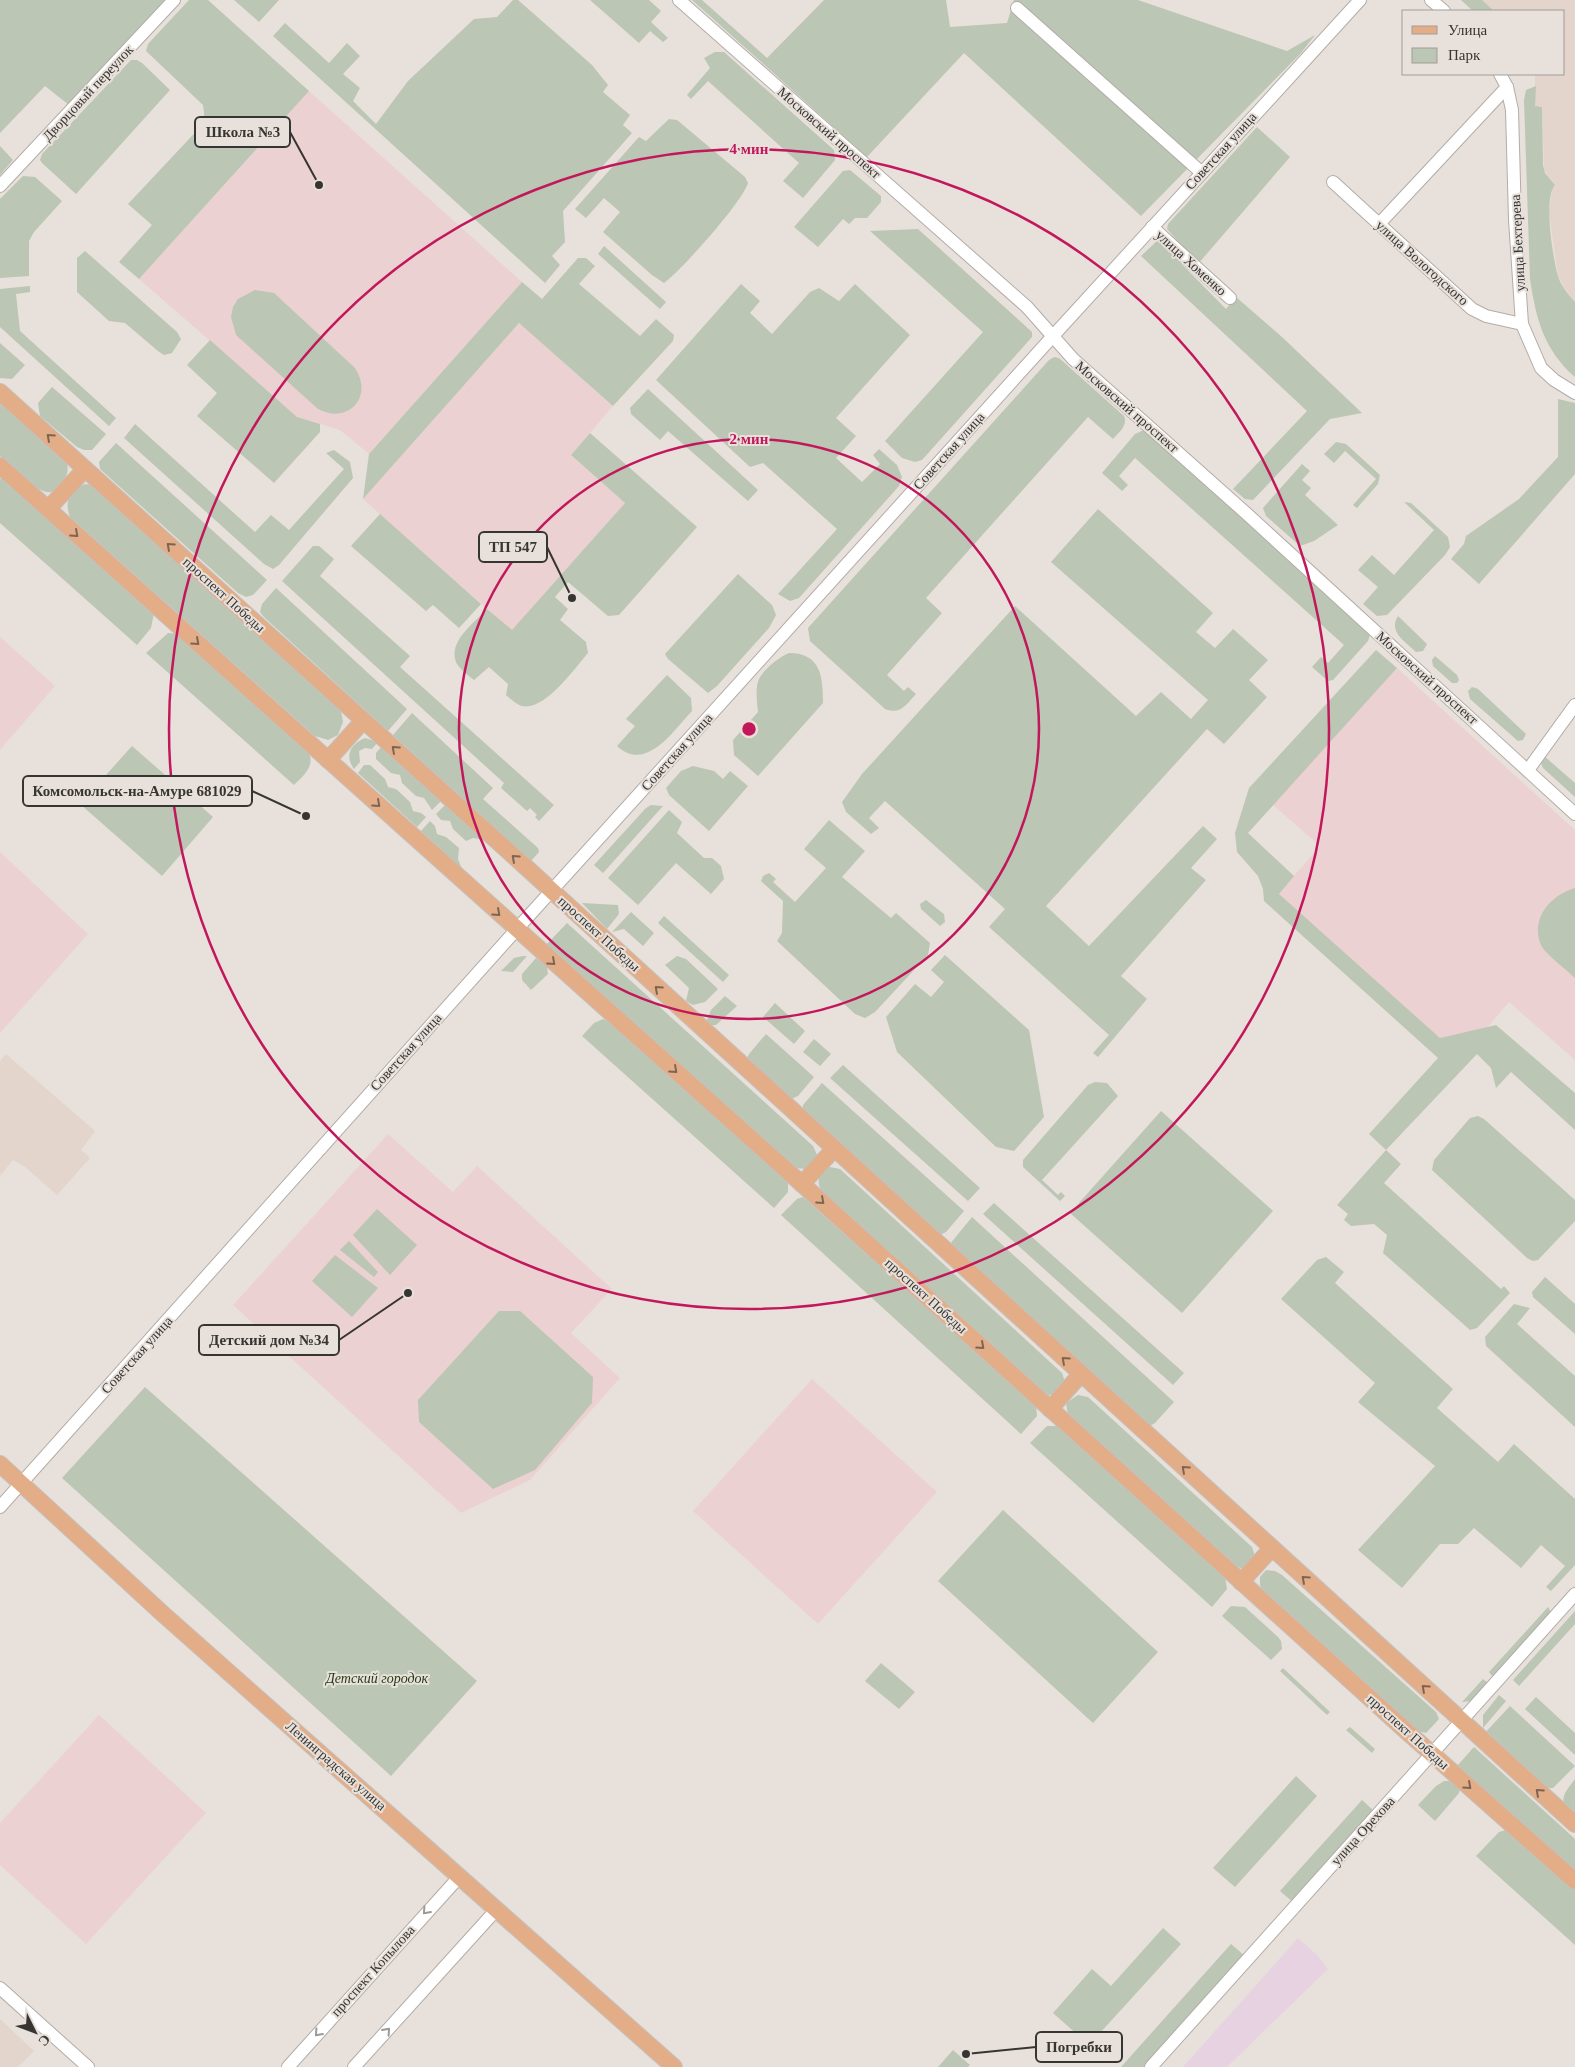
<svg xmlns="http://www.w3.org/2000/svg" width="1575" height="2067" font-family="Georgia,serif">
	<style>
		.commercial { fill: #e6d2e0 }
		.built { fill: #e3d5cb }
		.education { fill: #ecd1d2 }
		.green { fill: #bbc6b4 }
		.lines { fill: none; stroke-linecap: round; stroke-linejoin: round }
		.minor-casing { stroke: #b3aca7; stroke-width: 14 }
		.major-casing { stroke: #c3c2c2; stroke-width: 18 }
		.minor { stroke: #fff; stroke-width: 12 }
		.major { stroke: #e3ad87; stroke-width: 16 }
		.oneway { stroke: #7c6554 }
		.oneway2 { stroke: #9b9a98 }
		.ring { fill: none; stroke: #c2185b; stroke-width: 2.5 }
		.labels { text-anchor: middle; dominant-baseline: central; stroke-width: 4; stroke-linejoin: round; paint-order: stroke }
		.street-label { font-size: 14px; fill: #373532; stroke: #e8e1db }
		.park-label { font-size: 14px; font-style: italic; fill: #243c12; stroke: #e8e1db }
		.centre { fill: #c2185b; stroke: #e8e1db; stroke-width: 2.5 }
		.ring-label { font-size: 15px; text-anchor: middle; font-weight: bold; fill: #c2185b; stroke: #e8e1db; stroke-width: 4; stroke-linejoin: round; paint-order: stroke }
		.leader { fill: none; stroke: #373532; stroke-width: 2 }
		.callout-dot { fill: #373532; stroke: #e8e1db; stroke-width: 2 }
		.callout { fill: #e8e1db; stroke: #373532; stroke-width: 2 }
		.callout-label { font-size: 15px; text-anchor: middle; font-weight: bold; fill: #373532 }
	</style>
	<rect width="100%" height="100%" fill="#e8e1db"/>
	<path class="commercial" d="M1298 1938 1318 1956 1328 1969 1227 2067H1183Z"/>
	<g class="built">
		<path d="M1482 0H1575V302L1565 289 1558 276 1549 213 1552 188 1555 185 1544 170 1542 107 1535 106V74H1564V11H1494Z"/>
		<path d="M6 1054 95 1131 81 1150 90 1158 57 1195 24 1166 13 1160 0 1176V1061Z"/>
		<path d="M0 2019 34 2051 18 2067H0Z"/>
	</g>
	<g class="education">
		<path d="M309 91 522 282 369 454 340 430 297 417 139 279Z"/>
		<path d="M519 323 613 406 571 455 625 503 512 631 363 499Z"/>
		<path d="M0 637 55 686 0 750Z"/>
		<path d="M1397 668 1575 830V1060L1509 1002 1486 1029 1440 1038 1278 894 1320 846 1273 805Z"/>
		<path d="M0 852 88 934 0 1033Z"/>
		<path d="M388 1134 453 1192 477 1166 612 1289 571 1333 620 1378 530 1480 461 1513 233 1305Z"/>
		<path d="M812 1379 937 1492 818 1624 693 1511Z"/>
		<path d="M99 1715 206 1813 86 1944 0 1865V1823Z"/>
	</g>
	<g class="green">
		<path d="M0 0H166L69 105 45 86 0 133Z"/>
		<path d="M189 0H208L309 91 139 279 119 262 152 225 128 204 205 122 203 105 146 51 148 44Z"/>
		<path d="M234 0H279L259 22Z"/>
		<path d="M513 0H518L592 65 608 85 603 92 630 115 623 125 632 133 563 211 565 242 552 256 560 265 545 283 273 36 285 23 329 63 347 43 360 56 343 74 360 88 353 101 376 124 408 81 474 19 497 17Z"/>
		<path d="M590 0H649L661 11 651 22 668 38 663 42 650 31 639 43Z"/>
		<path d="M692 0H702L767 58 824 0H946L950 27 1007 23 1014 0H1138L1287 51 1315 35 1301 53 1141 216 964 53 867 157Z"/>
		<path d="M1461 0H1482L1494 11H1473Z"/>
		<path d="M715 52H724L834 150 835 160 803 198 783 181 799 163 708 81 691 99 687 95 710 68 704 58Z"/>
		<path d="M131 60H137L142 63 170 90 76 194 42 163 40 160 42 154Z"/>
		<path d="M1536 86 1535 106 1542 107 1543 165 1545 173 1555 185C1543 197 1553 259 1558 276 1561 286 1568 294 1575 302V377C1544 350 1536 319 1530 279L1524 100 1526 90Z"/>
		<path d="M669 119 677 120 745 177 748 183C743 201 681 271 664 283L652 275 603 232 620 212 604 198 586 218 575 209 639 137 646 141Z"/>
		<path d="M1257 127 1290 157 1198 264 1167 229 1168 224Z"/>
		<path d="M0 146 13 160 0 175Z"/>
		<path d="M850 170 881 196V202L867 218H855L849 224 843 219 818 247 794 227 843 171Z"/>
		<path d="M23 176 35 177 62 201 34 232 29 241V276L0 278V199Z"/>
		<path d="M918 229 1032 332V337L922 460 915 462 902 458 885 441 983 332 870 231Z"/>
		<path d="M1158 240 1226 309 1236 297 1282 337 1362 413 1330 419 1253 500 1245 499 1233 489 1307 411 1141 256Z"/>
		<path d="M604 246 666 302 660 309 598 254Z"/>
		<path d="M85 251 177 332 181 339 172 353 164 355 158 351 125 323 109 321 77 292V258Z"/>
		<path d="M578 258H586L595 266 579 284 640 336 656 319 674 335 673 341 613 406 519 323 363 499 369 454 522 282 542 299Z"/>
		<path d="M741 284 760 301 750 313 772 334 810 292 819 288 839 301 855 284 910 335 836 418 856 436 836 458 862 482 880 464 873 455 879 449 897 465 902 477 899 486 799 598 790 601 778 594 837 529 763 463 750 467 656 380Z"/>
		<path d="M30 286V292L16 294 20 331 116 418 109 426 0 327V289Z"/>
		<path d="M255 290 274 293 355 368C374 397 348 425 318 409L236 335 231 317 233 307 238 299Z"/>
		<path d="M210 340 297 417 320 424V432L274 483 197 416 217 393 187 365Z"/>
		<path d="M0 343 25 365 12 379 0 378Z"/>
		<path d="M1054 357 1059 358 1124 416C1128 426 1119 432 1113 439L1088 417 926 598 942 613 887 675 904 691 908 687 916 694C906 705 900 715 885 709L810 641 808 628 1049 360Z"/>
		<path d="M52 387 106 434 92 450H84L77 447 40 416 38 403Z"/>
		<path d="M648 389 758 490 748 501 668 431 660 440 631 414 630 408Z"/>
		<path d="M1558 399 1575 403V474L1479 584 1451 559 1464 544 1466 536 1519 499 1558 457Z"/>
		<path d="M0 401 66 460C69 468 68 475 63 482 59 486 56 491 51 492 38 495 10 465 0 456Z"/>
		<path d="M135 424 255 532 271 515 289 530 344 469 326 453 334 450 350 462 353 478 279 565 273 569 264 564 124 438Z"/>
		<path d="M1144 430 1371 631 1368 641 1333 680 1328 681 1312 667 1321 657 1328 663 1344 645 1135 458 1119 476 1128 485 1122 491 1102 473 1135 434Z"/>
		<path d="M590 433 697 527 619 615 608 616 568 582 555 597 568 609 560 620 586 642 588 653C574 669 545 711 522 706 516 704 511 699 506 695L508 684 489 667 474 680C469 676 461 670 457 664 446 643 474 623 487 609L512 630 625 503 571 455Z"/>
		<path d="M1336 442 1346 444 1380 475 1378 484 1357 508 1353 505 1376 479 1345 451 1334 463 1324 454Z"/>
		<path d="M116 443 267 580 253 595 246 597 238 593 100 469 99 462Z"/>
		<path d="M1302 464 1310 471 1302 480 1311 488 1305 495 1338 525 1314 541 1300 546 1266 516 1263 508Z"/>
		<path d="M0 479H5L154 613 151 628 137 645 0 523Z"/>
		<path d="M85 484 93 485 340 706 343 722 338 735 328 740 315 736 70 517C64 501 69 491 85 484Z"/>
		<path d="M1404 502 1411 503 1448 537 1450 547 1445 555 1387 615 1377 616 1363 604 1378 587 1358 570 1372 555 1394 575 1434 530Z"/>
		<path d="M1098 509 1213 613 1196 632 1215 648 1233 629 1268 660 1249 680 1267 697 1224 744 1207 729 1046 906 1089 946 1203 826 1217 839 1191 868 1206 880 1121 976 1147 999 1098 1057 1093 1053 1109 1035 989 927 1005 909 885 801 869 818 879 828 871 834 846 812 842 802 862 774 1015 606 1136 716 1161 692 1191 719 1208 700 1051 562Z"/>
		<path d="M380 514 481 604 459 628 433 605 426 611 351 546Z"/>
		<path d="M313 546H319L334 559 320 576 410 656 400 667 554 805 539 821 535 817 537 815 530 808 527 811 501 788 504 783 282 581Z"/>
		<path d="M738 574 772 605 776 615 769 628 717 686 708 693 668 659 665 654Z"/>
		<path d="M276 588 407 709 388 731 264 617 260 612 262 604Z"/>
		<path d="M1398 616 1427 644 1423 651 1416 652C1405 641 1388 632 1398 616Z"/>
		<path d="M168 633 179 634 307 750C317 765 304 775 294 785L146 653Z"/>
		<path d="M1376 650 1397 668 1248 833 1294 876 1279 894 1440 1038 1496 1025 1575 1093V1130L1511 1072 1496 1088 1491 1068 1477 1054 1386 1150 1401 1164 1384 1183 1501 1289 1504 1286 1510 1293 1477 1328 1470 1330 1383 1253 1387 1235 1374 1224 1351 1226 1344 1220 1348 1214 1337 1205 1386 1150 1369 1134 1438 1058 1264 901 1263 889 1258 876 1237 852 1235 833 1249 788Z"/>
		<path d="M789 653C821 653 823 677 823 703L758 776 734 755 733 740 758 712C757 702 755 688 759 679 764 669 779 657 789 653Z"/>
		<path d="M1435 656 1457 675 1459 680 1457 683H1452L1433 666 1432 660Z"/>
		<path d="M667 675 691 698 692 711C673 731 646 773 617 746L635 726 626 719Z"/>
		<path d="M1472 687 1478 689 1526 734 1523 740 1518 741 1470 699 1468 691Z"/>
		<path d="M412 713 493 788 483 799 538 848 539 852 531 861 393 735Z"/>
		<path d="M365 738 378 742 372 749 365 748 359 751 360 762 354 769C344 755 351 744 365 738Z"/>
		<path d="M132 746 213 817 162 876 80 804Z"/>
		<path d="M382 746 442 800 432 810 424 798 416 796 402 783 400 775 391 773 376 759V753Z"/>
		<path d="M1544 756 1575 783V797L1543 768 1540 761Z"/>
		<path d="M364 765H370L385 779 388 787 396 789 410 802 413 811 421 813 426 817 417 827 358 773Z"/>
		<path d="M693 766 714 771 723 779 730 771 748 786 709 831 669 795 666 788 681 771Z"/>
		<path d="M446 804 486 840 473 838 466 841 453 829 450 821 441 820 436 814Z"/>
		<path d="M651 805 663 806 603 873 594 865 646 808Z"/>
		<path d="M669 810 682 822 677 833 704 858H712L721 866 724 879 711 894 676 863 638 905 608 878Z"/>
		<path d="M829 820 865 851 842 877 891 918 896 913 930 943 928 955 875 1012 865 1018 855 1014 777 941 782 933 783 901 761 881 763 876 769 873 776 879 773 882 795 902 826 868 804 849Z"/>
		<path d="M430 821 435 826 437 834 446 837 459 848 458 859 462 869 421 831Z"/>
		<path d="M1575 888V978C1567 970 1545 954 1541 945 1530 918 1551 895 1575 888Z"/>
		<path d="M926 900 944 914 945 922 940 926 921 909 920 904Z"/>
		<path d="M582 903 618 905 619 914 607 929Z"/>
		<path d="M631 912 654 933 643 946 624 929 612 932Z"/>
		<path d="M664 916 729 975 723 982 658 923Z"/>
		<path d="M567 923 813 1146 818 1157 806 1169 796 1168 546 945Z"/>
		<path d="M945 955 1029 1030 1044 1117 1014 1151 996 1147 897 1052 886 1017 915 984 931 997 944 982 931 970Z"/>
		<path d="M523 956H527L513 972 501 971 514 958Z"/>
		<path d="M677 956 686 959 718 989 705 1002 693 1005 686 1001 689 988 665 965Z"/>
		<path d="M536 958 547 967 548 974 531 990 522 980V974Z"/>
		<path d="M725 996 737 1006 716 1025H705L711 1010Z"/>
		<path d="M775 1003 805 1031 794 1044 763 1017Z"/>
		<path d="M603 1019 612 1023 788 1182V1192L774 1208 582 1036 594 1023Z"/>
		<path d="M766 1034 814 1077 798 1096 789 1100 747 1059 749 1054Z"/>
		<path d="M814 1039 831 1054 820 1066 803 1052Z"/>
		<path d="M843 1065 980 1188 968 1201 830 1078Z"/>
		<path d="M1095 1082 1107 1083 1118 1096 1042 1180 1058 1195 1061 1192 1065 1196 1060 1201 1023 1167V1160L1088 1085Z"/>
		<path d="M822 1083 964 1211 946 1232 938 1236 803 1112V1105Z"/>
		<path d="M1161 1111 1273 1211 1182 1313 1070 1213Z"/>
		<path d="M1478 1116 1484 1119 1575 1200V1221L1538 1260 1533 1261 1527 1258 1432 1170 1434 1160 1470 1118Z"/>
		<path d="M830 1167 840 1169 1062 1373 1065 1382 1054 1394 1048 1395 1044 1392 821 1191C816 1180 819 1171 830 1167Z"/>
		<path d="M803 1197 1036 1406 1037 1416 1021 1434 781 1215 797 1199Z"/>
		<path d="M994 1203 1184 1373 1173 1385 983 1214Z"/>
		<path d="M377 1209 417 1245 390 1275 353 1235Z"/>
		<path d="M972 1217 1174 1402 1155 1423 1148 1427 950 1244Z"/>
		<path d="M349 1241 378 1272 374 1277 340 1250Z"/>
		<path d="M335 1255 378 1288 352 1317 312 1281Z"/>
		<path d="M1326 1257 1344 1272 1335 1283 1453 1389 1437 1408 1498 1462 1514 1444 1575 1499V1565L1551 1591 1546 1587 1565 1566 1541 1545 1521 1568 1474 1528 1458 1544H1440L1402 1588 1358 1550 1435 1466 1358 1402 1375 1383 1281 1299 1317 1260Z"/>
		<path d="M1545 1277 1575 1304V1334L1533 1297 1532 1292Z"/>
		<path d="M1514 1304 1530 1308 1517 1324 1575 1376V1427L1486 1346 1485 1337Z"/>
		<path d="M499 1311H520L593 1377 592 1403 535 1470 493 1489 419 1422 418 1400Z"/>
		<path d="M145 1387 477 1681 391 1776 62 1478Z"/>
		<path d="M1078 1395 1088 1397 1252 1547 1255 1556 1243 1569 1236 1566 1068 1415 1066 1403Z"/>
		<path d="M1047 1426H1058L1225 1577 1227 1589 1212 1607 1030 1443Z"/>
		<path d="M1003 1510 1158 1652 1093 1723 938 1581Z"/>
		<path d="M1266 1570 1275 1571 1282 1575 1436 1712 1439 1719 1426 1733 1418 1731 1263 1591 1260 1585V1577Z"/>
		<path d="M1231 1606 1245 1607 1278 1637 1281 1641 1282 1649 1271 1660 1222 1616Z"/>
		<path d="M1548 1607 1551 1612 1493 1677 1489 1672Z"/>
		<path d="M1575 1611V1624L1519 1686 1513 1680Z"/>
		<path d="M881 1663 915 1692 899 1709 865 1681Z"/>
		<path d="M1283 1668 1330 1712 1327 1715 1280 1671Z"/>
		<path d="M1483 1679 1488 1683 1472 1701 1462 1702Z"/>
		<path d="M1499 1695 1506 1701 1483 1728V1715Z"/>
		<path d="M1536 1697 1575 1733V1755L1525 1709Z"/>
		<path d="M1510 1706 1575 1766 1553 1788H1545L1483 1735Z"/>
		<path d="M1350 1727 1375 1749 1372 1753 1346 1730Z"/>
		<path d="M1474 1747 1575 1839V1871L1457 1766Z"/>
		<path d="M1296 1776 1317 1796 1235 1887 1213 1868Z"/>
		<path d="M1575 1779V1820C1559 1801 1560 1798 1575 1779Z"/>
		<path d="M1444 1781H1452L1460 1789 1459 1793 1435 1821 1418 1805 1436 1786Z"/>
		<path d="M1362 1800 1375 1812 1294 1903 1280 1891Z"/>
		<path d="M1506 1830 1575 1890V1945L1476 1856 1499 1832Z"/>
		<path d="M1163 1928 1181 1944 1089 2045 1053 2013 1092 1969 1111 1986Z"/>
		<path d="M1231 1944 1246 1957 1147 2067H1121Z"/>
		<path d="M953 2050 970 2065 968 2067H938Z"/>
	</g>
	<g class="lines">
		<g class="minor-casing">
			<g id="minor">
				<path d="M679 0 1027 307 1073 359 1247 514 1575 814"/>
				<path d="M1431 0 1444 11"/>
				<path d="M1017 8 1202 173"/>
				<path d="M1500 74 1507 87 1512 110 1515 220 1522 324 1541 368 1554 380 1575 393"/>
				<path d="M1333 182 1472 309 1486 316 1522 324"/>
				<path d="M0 186 174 0"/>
				<path d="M1379 224 1507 87"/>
				<path d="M1152 227 1230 298"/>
				<path d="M1528 770 1575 705"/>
				<path d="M0 1507 516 930 1053 336 1360 0"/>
				<path d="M0 1988 88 2067"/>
				<path d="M288 2067 460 1876"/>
				<path d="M354 2067 497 1909"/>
				<path d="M1151 2067 1575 1594"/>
			</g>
		</g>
		<g class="major-casing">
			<g id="major">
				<path d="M0 392 528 869 1575 1824"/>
				<path d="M0 466 802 1184 1404 1729 1575 1881"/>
				<path d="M48 509 85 469"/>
				<path d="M328 760 363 721"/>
				<path d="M802 1184 834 1149"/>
				<path d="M1050 1409 1081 1374"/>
				<path d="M0 1464 163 1614 674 2067"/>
				<path d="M1241 1582 1272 1548"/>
			</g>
		</g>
		<use href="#minor" class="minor"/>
		<use href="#major" class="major"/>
	</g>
	<defs><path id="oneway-chevron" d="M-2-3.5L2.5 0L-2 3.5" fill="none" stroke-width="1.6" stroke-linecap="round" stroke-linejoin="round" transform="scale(1.25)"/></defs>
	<g class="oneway">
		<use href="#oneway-chevron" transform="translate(50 437) rotate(-138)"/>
		<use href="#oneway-chevron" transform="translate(75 534) rotate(42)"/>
		<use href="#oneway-chevron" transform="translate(170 546) rotate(-138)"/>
		<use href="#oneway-chevron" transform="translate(196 642) rotate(42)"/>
		<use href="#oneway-chevron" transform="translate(395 749) rotate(-138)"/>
		<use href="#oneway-chevron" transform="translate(377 804) rotate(42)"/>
		<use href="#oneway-chevron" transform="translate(515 858) rotate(-138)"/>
		<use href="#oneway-chevron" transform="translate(497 913) rotate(42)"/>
		<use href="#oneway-chevron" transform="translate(552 962) rotate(42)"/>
		<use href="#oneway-chevron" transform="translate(658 989) rotate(-138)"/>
		<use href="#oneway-chevron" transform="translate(674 1070) rotate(42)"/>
		<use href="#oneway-chevron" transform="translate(821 1201) rotate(42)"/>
		<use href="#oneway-chevron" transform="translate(981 1346) rotate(42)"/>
		<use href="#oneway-chevron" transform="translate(1065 1360) rotate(-138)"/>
		<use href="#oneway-chevron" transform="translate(1185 1469) rotate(-138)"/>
		<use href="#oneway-chevron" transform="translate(1305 1579) rotate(-138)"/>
		<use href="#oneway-chevron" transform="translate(1425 1688) rotate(-138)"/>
		<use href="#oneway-chevron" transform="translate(1468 1786) rotate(42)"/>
		<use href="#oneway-chevron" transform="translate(1539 1792) rotate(-138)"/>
	</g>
	<g class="oneway2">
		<use href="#oneway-chevron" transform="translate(426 1911) rotate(132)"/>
		<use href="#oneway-chevron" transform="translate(387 2031) rotate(-48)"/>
		<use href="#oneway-chevron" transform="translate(318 2033) rotate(132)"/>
	</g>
	<g class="ring">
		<circle cx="749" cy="729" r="290"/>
		<circle cx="749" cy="729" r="580"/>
	</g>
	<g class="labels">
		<g class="street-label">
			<text transform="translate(88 93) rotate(-47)">Дворцовый переулок</text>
			<text transform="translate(829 133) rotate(41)">Московский проспект</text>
			<text transform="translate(1221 151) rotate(-48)">Советская улица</text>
			<text transform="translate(1518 243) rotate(-93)">улица Бехтерева</text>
			<text transform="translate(1191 263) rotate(42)">улица Хоменко</text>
			<text transform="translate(1422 263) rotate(42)">улица Вологодского</text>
			<text transform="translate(1127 407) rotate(41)">Московский проспект</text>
			<text transform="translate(949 451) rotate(-48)">Советская улица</text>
			<text transform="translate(224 595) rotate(42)">проспект Победы</text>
			<text transform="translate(1427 678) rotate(42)">Московский проспект</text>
			<text transform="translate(677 752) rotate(-48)">Советская улица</text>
			<text transform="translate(599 934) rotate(42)">проспект Победы</text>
			<text transform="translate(406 1052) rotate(-48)">Советская улица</text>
			<text transform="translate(926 1296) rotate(42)">проспект Победы</text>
			<text transform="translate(137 1355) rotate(-48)">Советская улица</text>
			<text transform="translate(1408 1732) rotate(42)">проспект Победы</text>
			<text transform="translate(336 1766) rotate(41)">Ленинградская улица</text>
			<text transform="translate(1363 1831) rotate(-48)">улица Орехова</text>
			<text transform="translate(373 1971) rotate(-48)">проспект Копылова</text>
		</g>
		<g class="park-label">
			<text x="377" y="1678">Детский городок</text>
		</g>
	</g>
	<circle cx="749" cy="729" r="8" class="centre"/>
	<g class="ring-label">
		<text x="749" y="154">4 мин</text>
		<text x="749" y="444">2 мин</text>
	</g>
	<path class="leader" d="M319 185L290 132M572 598L547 547M306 816L252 791M408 1293L339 1340M966 2054L1036 2047"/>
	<g class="callout-dot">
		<circle cx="319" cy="185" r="5"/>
		<circle cx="572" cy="598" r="5"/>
		<circle cx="306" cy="816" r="5"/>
		<circle cx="408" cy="1293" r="5"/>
		<circle cx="966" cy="2054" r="5"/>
	</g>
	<g class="callout">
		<rect x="195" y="117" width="95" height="30" rx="5"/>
		<rect x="479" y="532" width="68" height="30" rx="5"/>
		<rect x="23" y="776" width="229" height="30" rx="5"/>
		<rect x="199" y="1325" width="140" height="30" rx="5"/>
		<rect x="1036" y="2032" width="86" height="30" rx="5"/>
	</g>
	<g class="callout-label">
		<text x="243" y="137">Школа №3</text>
		<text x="513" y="552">ТП 547</text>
		<text x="137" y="796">Комсомольск-на-Амуре 681029</text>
		<text x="269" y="1345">Детский дом №34</text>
		<text x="1079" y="2052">Погребки</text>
	</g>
	<rect x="1402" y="10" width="162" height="65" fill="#e8e1db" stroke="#a19c97"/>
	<rect x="1412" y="26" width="25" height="8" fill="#e3ad87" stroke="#a19c97"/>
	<text x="1448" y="35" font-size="15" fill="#373532">Улица</text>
	<rect x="1412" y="48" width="25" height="15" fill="#bbc6b4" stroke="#a19c97"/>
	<text x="1448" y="60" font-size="15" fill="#373532">Парк</text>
	<g transform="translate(35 2032) rotate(132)" stroke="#e8e1db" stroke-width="4" paint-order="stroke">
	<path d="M0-4L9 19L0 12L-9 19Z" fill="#373532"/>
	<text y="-8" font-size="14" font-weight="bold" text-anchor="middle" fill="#373532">С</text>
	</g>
</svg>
